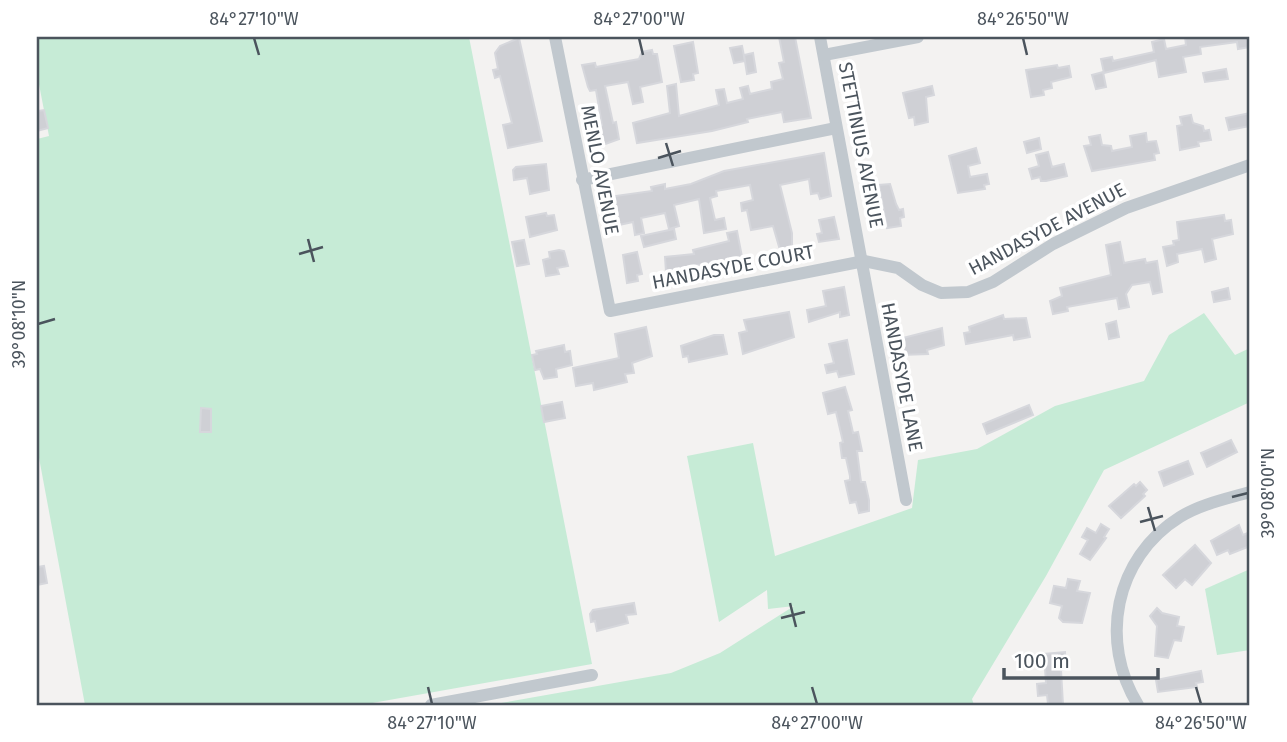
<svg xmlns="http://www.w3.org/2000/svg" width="1287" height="742" font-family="'Fira Sans',sans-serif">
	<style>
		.green { fill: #c6ebd6 }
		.building { fill: #cfd0d5; stroke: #d6d7dc; stroke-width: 2 }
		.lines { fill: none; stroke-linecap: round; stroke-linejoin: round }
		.minor { stroke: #c1c8ce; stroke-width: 12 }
		.ticks { fill: none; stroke: #4b545d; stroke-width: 2.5 }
		.labels { text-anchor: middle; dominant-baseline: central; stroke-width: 7; stroke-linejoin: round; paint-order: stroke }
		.street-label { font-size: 19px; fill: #4b545d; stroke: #fff }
		.neatline { fill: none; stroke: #4b545d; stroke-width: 2.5 }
		.ticks-label { font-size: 18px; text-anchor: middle; fill: #4b545d }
	</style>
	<rect width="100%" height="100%" fill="#f3f2f1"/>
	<g class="green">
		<path d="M37 37H469L592 664 361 705H85L37 447V139L49 136 37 74Z"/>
		<path d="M1204 313 1235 355 1250 348V402L1104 470 1046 576 972 699 974 705H490L671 673 720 653 794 606 768 609 767 590 719 622 687 456 753 443 775 556 912 508 918 460 977 449 1055 406 1144 381 1169 335Z"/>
		<path d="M1250 569V650L1217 655 1205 589Z"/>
	</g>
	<g class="building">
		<path d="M779 37H795L811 118 784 122 782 112 747 119 748 122 712 131 637 143 633 123 670 113 667 86 676 84 679 116 719 105 716 90 724 89 727 103 743 99 740 88 748 86 750 94 772 89 771 82 783 79 779 63 784 62Z"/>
		<path d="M1185 37H1248L1250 47 1238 49 1237 42 1200 47 1201 54 1183 57 1186 72 1159 77 1156 60 1104 73 1101 59 1112 57 1113 61 1154 52 1152 42 1164 39 1166 49 1186 45Z"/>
		<path d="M519 38 542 141 508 148 503 125 512 123 500 76 495 78 493 70 498 69 495 53 500 46Z"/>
		<path d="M693 42 698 73 693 74 694 80 681 82 674 46Z"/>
		<path d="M742 46 745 61 734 63 730 48Z"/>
		<path d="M652 50 653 54H657L662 82 640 87 643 102 633 104 628 82 605 86 613 123 616 122 619 139 600 146 596 126 602 125 596 90 590 91 588 87 582 65 595 63 596 67 639 59 642 52Z"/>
		<path d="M753 53 756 72 747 74 744 55Z"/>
		<path d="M1057 65 1058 68 1069 66 1071 77 1051 82 1052 88 1043 90 1044 95 1031 97 1026 70Z"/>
		<path d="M1226 69 1228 79 1205 82 1203 73Z"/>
		<path d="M1103 72 1106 87 1096 89 1092 75Z"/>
		<path d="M932 86 934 95 926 97 928 122 915 125 914 117 909 118 903 93Z"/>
		<path d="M44 110 48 128 37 131V111Z"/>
		<path d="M1250 113V126L1229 130 1226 118Z"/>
		<path d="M1191 115 1193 123 1203 126 1204 131 1209 130 1211 140 1198 142 1199 146 1180 150 1177 126 1182 125 1180 117Z"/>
		<path d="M1146 133 1147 142 1156 141 1159 153 1154 154 1155 160 1092 171 1084 146 1091 145 1089 137 1100 135 1102 145 1111 146 1112 151 1132 147 1130 136Z"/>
		<path d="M1039 138 1041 149 1027 153 1024 142Z"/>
		<path d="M976 148 980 163 968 166 970 177 987 174 989 184 984 185 985 189 958 193 949 156Z"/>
		<path d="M1048 152 1052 167 1064 164 1067 176 1046 181H1041L1040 177 1032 179 1029 169 1039 166 1036 155Z"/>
		<path d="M824 153 831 196 820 199 818 193 811 194 809 179 780 185 792 233V248L780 250 773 226 751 230 747 210 742 211 741 203 753 200 750 185 716 191 717 196 710 198 715 220 724 218 726 229 704 233 699 199 674 205 679 226 669 229 665 213 641 218 644 233 635 235 633 222 614 226 608 197 652 191 651 187 665 184V189L691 184 724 171Z"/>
		<path d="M546 164 549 190 530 194 527 178 514 180 513 170 516 167Z"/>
		<path d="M890 184 896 204 899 210 903 209 904 217 900 218 901 226 887 228 879 185Z"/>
		<path d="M546 213 547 216 554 215 557 230 530 237 526 217Z"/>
		<path d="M1224 215 1225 221 1231 220 1233 234 1212 239 1216 259 1205 262 1202 249 1177 254 1178 262 1167 266 1163 247 1174 245 1173 241 1179 240 1177 222Z"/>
		<path d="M834 217 839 239 819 242 817 234 822 233 819 220Z"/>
		<path d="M674 229 676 239 644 247 641 236Z"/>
		<path d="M737 231 743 262 696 265 666 272 665 257 694 254 693 250 729 241 727 233Z"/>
		<path d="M524 240 529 264 517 266 512 242Z"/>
		<path d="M1120 242 1124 263 1145 259 1146 263 1157 261 1162 292 1153 294 1150 282 1132 285 1126 294 1129 307 1119 309 1117 298 1067 307 1068 311 1053 314 1050 301 1062 296 1060 288 1111 275 1106 245Z"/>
		<path d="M559 250 564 251 568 266 557 268 559 274 546 276 543 260 550 258 549 252Z"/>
		<path d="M637 252 642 274 637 275 638 281 627 283 623 255Z"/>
		<path d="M844 287 849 315 840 317V312L809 322 807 310 826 306 823 291Z"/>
		<path d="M1228 288 1230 299 1214 302 1212 292Z"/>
		<path d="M789 312 794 337 743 354 739 333 747 331 744 320Z"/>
		<path d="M1003 315 1004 319 1026 318 1030 337 1014 340 1013 335 966 344 964 333 970 332 969 327Z"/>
		<path d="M1116 321 1119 337 1109 339 1106 324Z"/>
		<path d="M646 327 652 356 632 363 634 373 625 374 627 382 594 390 593 383 576 386 573 368 619 358 615 334Z"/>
		<path d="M942 328 944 345 927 350 928 354 901 355 899 339Z"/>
		<path d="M714 335H723L727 354 689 362 688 356 683 357 681 346Z"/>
		<path d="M847 340 854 374 839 377 837 371 827 373 825 365 834 363 829 344Z"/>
		<path d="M564 345 565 352 570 351 572 365 556 369 557 377 544 379 540 369 535 370 532 355 537 354 536 351Z"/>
		<path d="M845 387 852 410 848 411 852 428 853 433 858 432 862 451H857L861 482H865L869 500V511L859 513 856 502 850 503 845 481 850 480V476L846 458H842L840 443 843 442 836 412 828 414 823 393Z"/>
		<path d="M562 402 565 418 544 422 541 406Z"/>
		<path d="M1029 405 1033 415 987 434 983 424Z"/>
		<path d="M201 408 211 409V432H200Z"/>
		<path d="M1231 440 1237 452 1207 467 1201 453Z"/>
		<path d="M1188 461 1193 474 1164 486 1159 472Z"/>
		<path d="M1140 482 1147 490 1143 494 1145 496 1121 518 1109 506 1134 484 1136 486Z"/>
		<path d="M1101 524 1109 529 1104 537 1106 538 1090 560 1080 554 1088 540 1082 537 1087 528 1096 533Z"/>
		<path d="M1239 525 1243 535 1250 532V546L1230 554 1228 550 1217 555 1211 541Z"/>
		<path d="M1195 545 1211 563 1192 585 1185 579 1176 588 1163 575Z"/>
		<path d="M44 566 47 583 37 585V567Z"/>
		<path d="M1068 579 1080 581 1077 591 1090 593 1082 623 1063 622 1059 618 1062 606 1050 603 1054 586 1066 588Z"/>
		<path d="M634 603 636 614 626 615 628 623 597 631 595 621 591 622 590 614 593 610Z"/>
		<path d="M1157 608 1162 613 1179 617 1177 626 1184 627 1181 641 1174 640 1168 658 1155 656 1157 626 1150 616Z"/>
		<path d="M1065 652 1066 669 1061 670 1063 705 1048 704 1047 695 1038 696 1037 684 1046 683 1044 654Z"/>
		<path d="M1201 671 1203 682 1196 683 1197 687 1158 692 1156 680Z"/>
	</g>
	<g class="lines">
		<g class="minor">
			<path d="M555 37 610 311 864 261 898 268 922 285 941 293 968 292 993 282 1053 244 1126 208 1250 165"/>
			<path d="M820 37 906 500"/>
			<path d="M824 55 918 37"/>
			<path d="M582 180 836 128"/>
			<path d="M431 705 592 675"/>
			<path d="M1138 705C1099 642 1114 558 1180 517 1201 504 1226 499 1250 492"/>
		</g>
	</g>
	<path class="ticks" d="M254 38 259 55M639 38 643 55M1023 38 1027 55M666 143 673 166M658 158 681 151M308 239 314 262M299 254 323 247M38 324 55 319M1232 497 1248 493M1148 507 1155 531M1140 522 1163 516M790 603 796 627M781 618 805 612M428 687 432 704M812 687 817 704M1196 687 1201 704"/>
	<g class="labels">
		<g class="street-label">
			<text transform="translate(861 145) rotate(79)">STETTINIUS AVENUE</text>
			<text transform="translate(600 170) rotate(79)">MENLO AVENUE</text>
			<text transform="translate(1047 229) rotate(-28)">HANDASYDE AVENUE</text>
			<text transform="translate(733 267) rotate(-11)">HANDASYDE COURT</text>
			<text transform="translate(902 377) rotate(79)">HANDASYDE LANE</text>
		</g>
	</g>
	<rect width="1287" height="742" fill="none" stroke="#ffffff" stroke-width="77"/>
	<path d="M1004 668v10h154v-10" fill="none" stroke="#4b545d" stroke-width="3.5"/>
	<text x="1014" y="668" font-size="21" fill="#4b545d" stroke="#ffffff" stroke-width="5" paint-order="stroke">100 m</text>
	<rect x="38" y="38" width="1210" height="666" class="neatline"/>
	<g class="ticks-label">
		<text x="254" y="25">84°27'10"W</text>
		<text x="639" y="25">84°27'00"W</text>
		<text x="1023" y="25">84°26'50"W</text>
		<text transform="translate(19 324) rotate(-90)" y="6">39°08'10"N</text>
		<text transform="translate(1268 493) rotate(-90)" y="6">39°08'00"N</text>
		<text x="432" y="729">84°27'10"W</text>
		<text x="817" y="729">84°27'00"W</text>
		<text x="1201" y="729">84°26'50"W</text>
	</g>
</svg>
